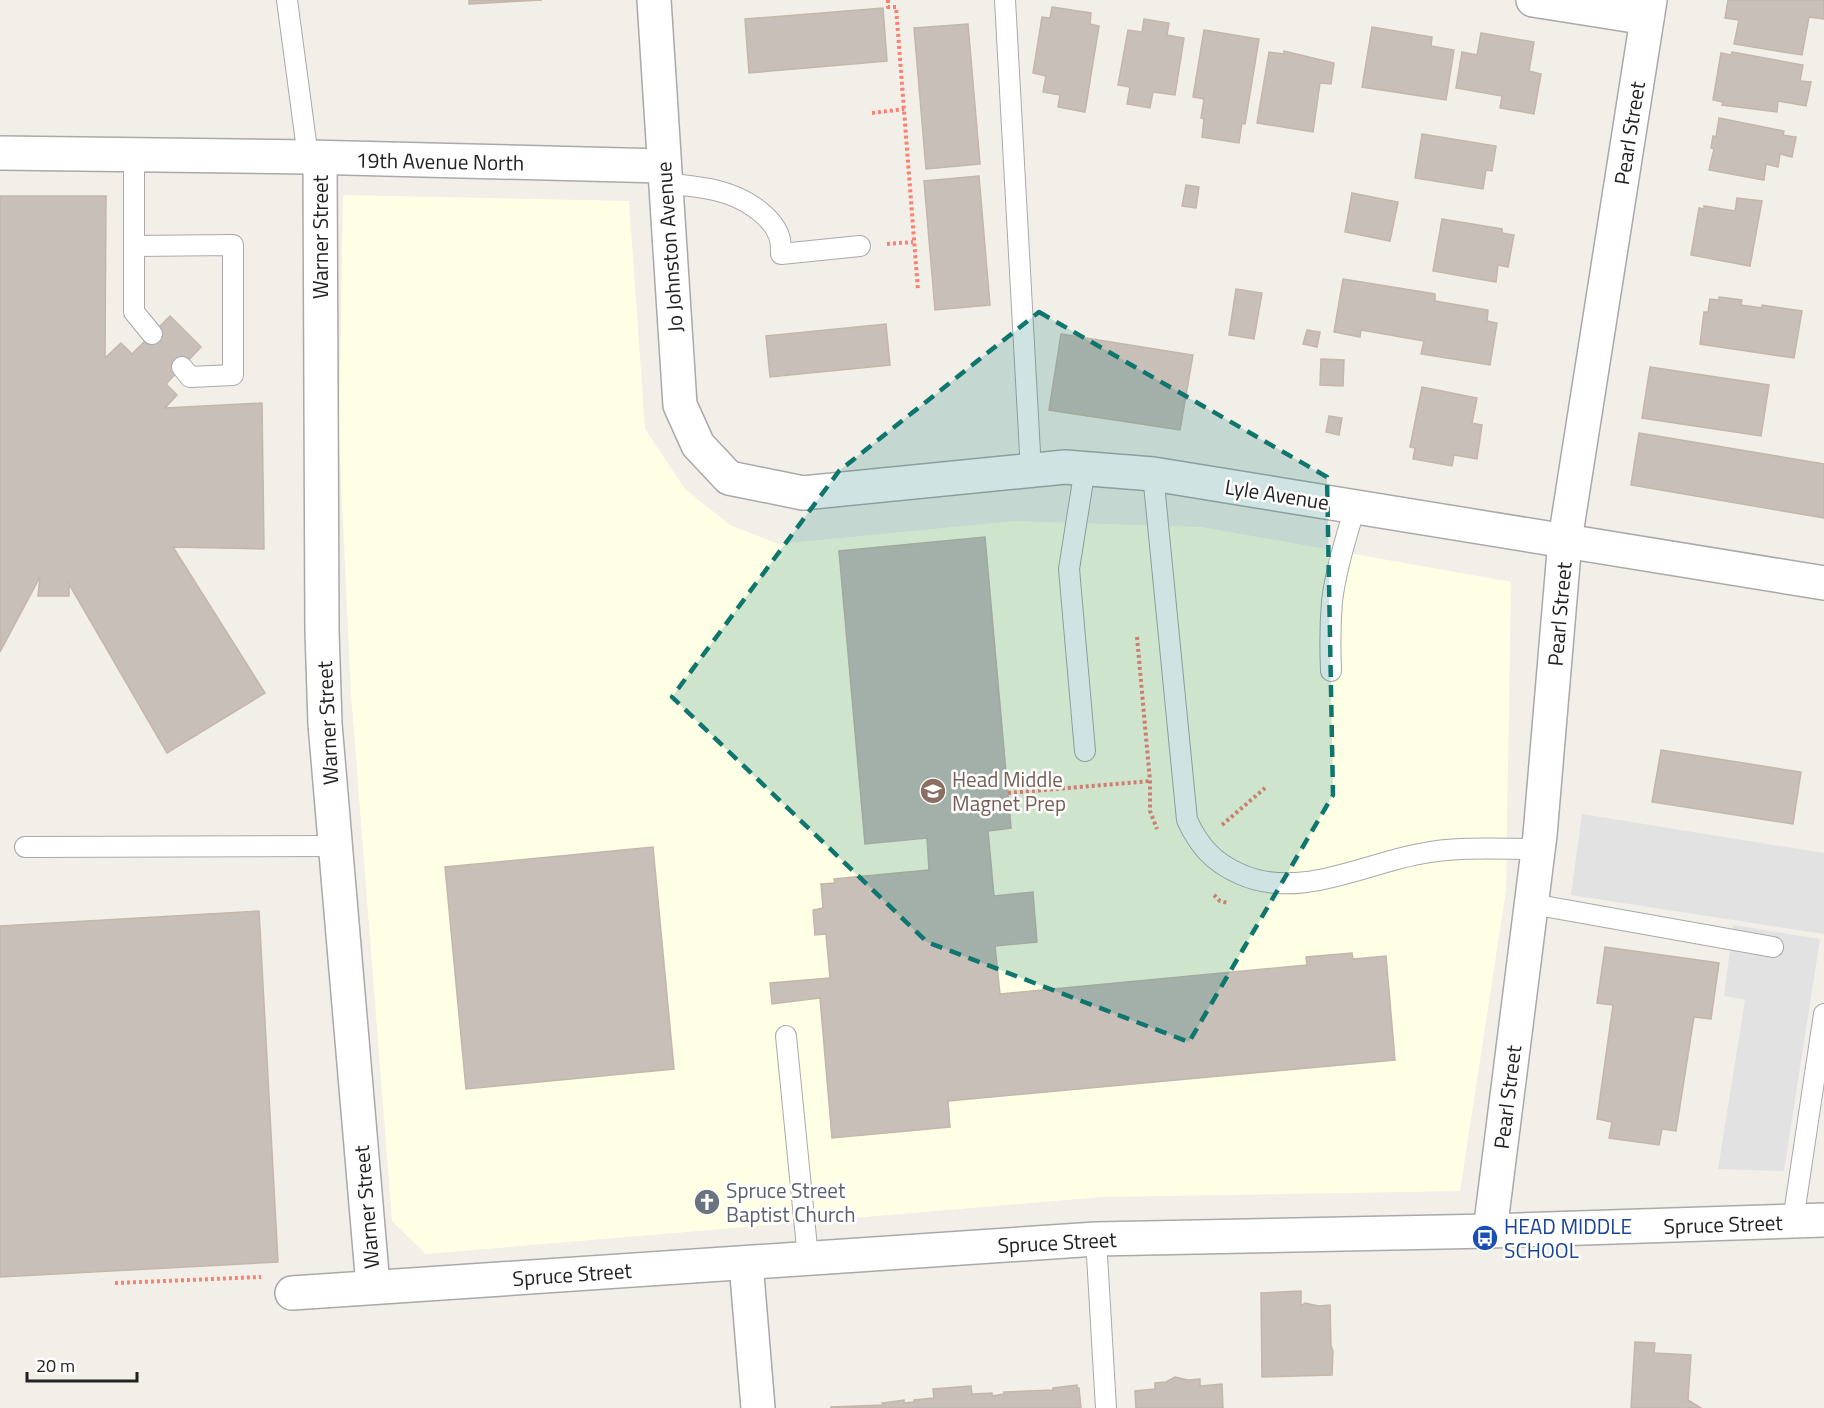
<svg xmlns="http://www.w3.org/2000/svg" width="1824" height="1408" font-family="'Titillium Web',sans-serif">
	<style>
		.education { fill: #ffffe5 }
		.parking { fill: #e2e2e2 }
		.building { fill: #c7bfb8; stroke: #c4b6ab; stroke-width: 1.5 }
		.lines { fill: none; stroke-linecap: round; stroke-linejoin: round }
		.service-casing { stroke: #a9a9a9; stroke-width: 22 }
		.minor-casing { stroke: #a9a9a9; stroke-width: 36 }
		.tertiary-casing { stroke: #a9a9a9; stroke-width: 36 }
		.path { stroke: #fa8072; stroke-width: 4; stroke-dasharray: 3 3; stroke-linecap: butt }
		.service { stroke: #fff; stroke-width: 20 }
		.minor { stroke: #fff; stroke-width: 33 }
		.tertiary { stroke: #fff; stroke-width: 33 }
		.marked { fill: #0f766e; fill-opacity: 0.2; stroke: #0f766e; stroke-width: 4.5; stroke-dasharray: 12 8; stroke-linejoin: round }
		.labels { text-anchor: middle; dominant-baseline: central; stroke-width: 5; stroke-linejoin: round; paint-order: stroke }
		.street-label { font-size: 21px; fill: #222; stroke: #fff }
		.education-label { font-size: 21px; fill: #785e54; stroke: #fff; text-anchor: start }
		.worship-label { font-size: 21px; fill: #5b616d; stroke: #fff; text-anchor: start }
		.transit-label { font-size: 21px; fill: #164399; stroke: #fff; text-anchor: start }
	</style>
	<rect width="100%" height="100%" fill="#f2efe9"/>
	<path class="education" d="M343 195 629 201 645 429 685 489 730 525 778 544 1014 521 1202 527 1511 582 1506 890 1460 1191 1102 1197 426 1254 392 1221 351 693 339 437Z"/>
	<g class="parking">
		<path d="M1582 814 1824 853V934L1571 895Z"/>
		<path d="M1733 925 1820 939 1784 1171 1718 1169 1745 1000 1724 996Z"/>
	</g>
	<g class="building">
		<path d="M469 0H542L469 4Z"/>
		<path d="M1728 0H1824V19L1809 17 1802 55 1734 44 1739 20 1725 18Z"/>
		<path d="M1052 7 1091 13 1090 24 1099 26 1085 112 1058 107 1060 95 1043 92 1046 76 1033 73 1042 17 1050 18Z"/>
		<path d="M883 8 887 61 749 73 745 19Z"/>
		<path d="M1144 19 1169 23 1167 35 1184 38 1175 95 1153 92 1150 108 1127 104 1130 87 1118 85 1128 30 1142 32Z"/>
		<path d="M968 24 980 164 926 169 914 28Z"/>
		<path d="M1372 27 1432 37 1431 46 1454 50 1446 100 1362 87Z"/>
		<path d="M1204 30 1259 39 1245 124 1242 123 1239 143 1202 137 1204 119 1201 118 1204 99 1193 97Z"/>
		<path d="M1481 33 1534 42 1529 71 1541 74 1534 114 1500 108 1502 96 1456 88 1462 52 1477 55Z"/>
		<path d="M1284 51 1334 63 1331 84 1320 83 1313 132 1257 123 1269 52 1284 54Z"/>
		<path d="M1732 52 1803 65 1800 81 1811 82 1806 106 1778 101 1777 112 1722 105 1723 102 1713 100 1721 53 1731 55Z"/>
		<path d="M1719 118 1784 131 1783 135 1796 137 1792 157 1780 154 1778 167 1766 164 1764 180 1709 170 1714 149 1711 148 1713 136 1716 137Z"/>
		<path d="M1422 134 1496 146 1492 171 1486 170 1483 189 1415 178Z"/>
		<path d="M979 176 990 305 935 310 924 181Z"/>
		<path d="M1186 185 1199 187 1196 208 1182 206Z"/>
		<path d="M1352 193 1398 202 1390 241 1345 232Z"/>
		<path d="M0 196H106L105 358 121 343 132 354 170 316 201 347 166 384 177 395 165 408 262 403 264 549 173 547 265 693 167 753 69 584V596H38L40 577 0 652Z"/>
		<path d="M1737 198 1762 201 1750 266 1691 255 1699 208 1704 209V206L1735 211Z"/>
		<path d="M1442 219 1502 229V233L1514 235 1508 267 1498 265 1496 282 1433 271Z"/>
		<path d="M1343 279 1435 294V301L1488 310 1487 321 1497 323 1490 365 1421 354 1424 341 1361 330 1360 337 1334 332Z"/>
		<path d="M1236 289 1262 293 1254 339 1229 335Z"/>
		<path d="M1719 297 1742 300 1741 305 1762 308V305L1802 311 1794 358 1700 344 1704 312H1708L1710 299 1719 300Z"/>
		<path d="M886 324 890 365 770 377 766 336Z"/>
		<path d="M1307 330 1320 332 1317 347 1303 344Z"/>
		<path d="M1061 334 1193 355 1180 430 1049 410Z"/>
		<path d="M1321 359 1344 360 1343 386 1320 385Z"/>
		<path d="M1650 367 1769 385 1761 436 1642 418Z"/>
		<path d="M1422 387 1477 398 1472 423 1482 425 1477 459 1454 455 1452 466 1413 459 1415 448 1410 447Z"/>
		<path d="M1329 416 1342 418 1339 435 1326 432Z"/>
		<path d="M1639 433 1824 464V518L1631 485Z"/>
		<path d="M985 537 1011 828 988 831 994 896 1033 892 1037 942 995 946 1000 994 1307 965 1306 957 1352 953 1353 959 1386 956 1395 1060 948 1101 950 1127 832 1138 820 998 772 1004 770 983 830 978 826 934 815 935 813 910 823 908 821 884 835 883 834 879 929 870 927 838 865 844 839 551Z"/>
		<path d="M1661 750 1801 772 1793 824 1652 802Z"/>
		<path d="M653 847 674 1069 466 1089 445 867Z"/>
		<path d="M259 911 278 1262 0 1277V926Z"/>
		<path d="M1605 947 1719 963 1711 1019 1694 1017 1676 1131 1662 1129 1659 1145 1609 1138 1612 1122 1597 1119 1613 1005 1597 1003Z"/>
		<path d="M1301 1291V1306L1305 1303 1319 1306 1330 1305 1331 1346 1333 1351 1332 1375 1262 1377 1261 1293Z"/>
		<path d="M1635 1342 1655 1343 1654 1353 1691 1355 1688 1400 1701 1408H1631Z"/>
		<path d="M1175 1377 1188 1380 1200 1379V1386L1222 1384 1223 1408H1136L1135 1391 1155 1389V1383L1166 1382Z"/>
		<path d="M1077 1385V1388H1079L1081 1408H831V1407L883 1405 882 1403 904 1400V1403L914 1402V1400L934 1398 933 1389 971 1386 972 1394 992 1393V1396L1004 1394V1392L1053 1390V1388Z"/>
	</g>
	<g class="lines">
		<g class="service-casing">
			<g id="service">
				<path d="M287 0 308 157"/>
				<path d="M1005 0 1031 471"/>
				<path d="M134 155V312L152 334"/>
				<path d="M664 183C697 187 727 188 754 207 764 214 775 224 779 236 781 241 781 248 781 254L860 246"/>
				<path d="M134 246 233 245V375L190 377 182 367"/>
				<path d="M1085 468 1069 569 1085 751"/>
				<path d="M1153 474 1187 820C1199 846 1213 862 1240 874 1298 900 1361 865 1419 854 1458 846 1499 849 1539 849"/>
				<path d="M1331 671C1330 647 1330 625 1332 601 1336 569 1346 538 1355 507"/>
				<path d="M25 847 335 846"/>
				<path d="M1532 904 1773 947"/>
				<path d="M786 1036 808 1258"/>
				<path d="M1793 1221 1824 1014"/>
				<path d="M1096 1239 1106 1408"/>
			</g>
		</g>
		<g class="minor-casing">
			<g id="minor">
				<path d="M1533 0 1647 18"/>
				<path d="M0 153 308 157 663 166"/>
				<path d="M320 158 322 631 325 724 373 1286"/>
				<path d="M1490 1231 1540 835 1565 540 1650 0"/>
				<path d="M746 1263 758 1408"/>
				<path d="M292 1293 1096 1239 1490 1231 1824 1220"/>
			</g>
		</g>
		<g class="tertiary-casing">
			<path id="tertiary" d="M654 0 680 405 698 445 729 478 803 493 1065 467 1153 474 1824 583"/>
		</g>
		<g class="path">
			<path d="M888 0V7H896L918 291"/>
			<path d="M872 113 904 109"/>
			<path d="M887 244 913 242"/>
			<path d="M1137 637 1150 781V811L1157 829"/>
			<path d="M1008 793 1150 781"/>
			<path d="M1222 825 1265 788"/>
			<path d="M1214 895 1220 901 1228 903"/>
			<path d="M115 1283 261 1277"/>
		</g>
		<use href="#service" class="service"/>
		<use href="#minor" class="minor"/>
		<use href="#tertiary" class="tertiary"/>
	</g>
	<path class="marked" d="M1039 312 1327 477 1333 795 1189 1042 927 942 672 697 839 471Z"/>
	<defs>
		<g id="school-disc" transform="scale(1.35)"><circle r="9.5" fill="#8d6e63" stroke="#fff"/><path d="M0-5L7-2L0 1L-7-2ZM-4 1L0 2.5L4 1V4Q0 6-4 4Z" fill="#fff"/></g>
		<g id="church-disc" transform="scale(1.35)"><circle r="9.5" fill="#6b7280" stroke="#fff"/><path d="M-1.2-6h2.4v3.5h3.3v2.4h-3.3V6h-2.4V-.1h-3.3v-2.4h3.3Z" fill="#fff"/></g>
		<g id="bus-disc" transform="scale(1.35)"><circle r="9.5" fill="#1a4fb4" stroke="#fff"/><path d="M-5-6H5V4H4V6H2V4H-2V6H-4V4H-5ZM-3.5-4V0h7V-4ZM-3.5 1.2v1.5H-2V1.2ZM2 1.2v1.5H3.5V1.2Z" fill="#fff"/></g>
	</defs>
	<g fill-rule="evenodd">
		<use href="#school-disc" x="933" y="791"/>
		<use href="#church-disc" x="707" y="1202"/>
		<use href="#bus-disc" x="1485" y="1238"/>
	</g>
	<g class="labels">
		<g class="street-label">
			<text transform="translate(1629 133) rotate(-81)">Pearl Street</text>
			<text transform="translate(440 161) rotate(1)">19th Avenue North</text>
			<text transform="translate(320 237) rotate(-90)">Warner Street</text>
			<text transform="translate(669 247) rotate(-94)">Jo Johnston Avenue</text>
			<text transform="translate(1277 494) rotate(9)">Lyle Avenue</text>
			<text transform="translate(1559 614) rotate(-85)">Pearl Street</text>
			<text transform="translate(327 723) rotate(-93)">Warner Street</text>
			<text transform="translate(1507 1097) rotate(-83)">Pearl Street</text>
			<text transform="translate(366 1207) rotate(-95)">Warner Street</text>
			<text transform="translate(1723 1224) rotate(-2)">Spruce Street</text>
			<text transform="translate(1057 1242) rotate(-3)">Spruce Street</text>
			<text transform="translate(572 1274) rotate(-4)">Spruce Street</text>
		</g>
		<g class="education-label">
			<text x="952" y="779">Head Middle<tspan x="952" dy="24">Magnet Prep</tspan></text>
		</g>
		<g class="worship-label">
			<text x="726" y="1190">Spruce Street<tspan x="726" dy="24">Baptist Church</tspan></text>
		</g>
		<g class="transit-label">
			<text x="1504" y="1226">HEAD MIDDLE<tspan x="1504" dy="24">SCHOOL</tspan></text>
		</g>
	</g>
	<path d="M27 1372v9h110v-9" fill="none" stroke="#222222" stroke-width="3"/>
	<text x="36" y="1372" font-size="18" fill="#222222" stroke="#ffffff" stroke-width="4.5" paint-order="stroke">20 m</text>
</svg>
